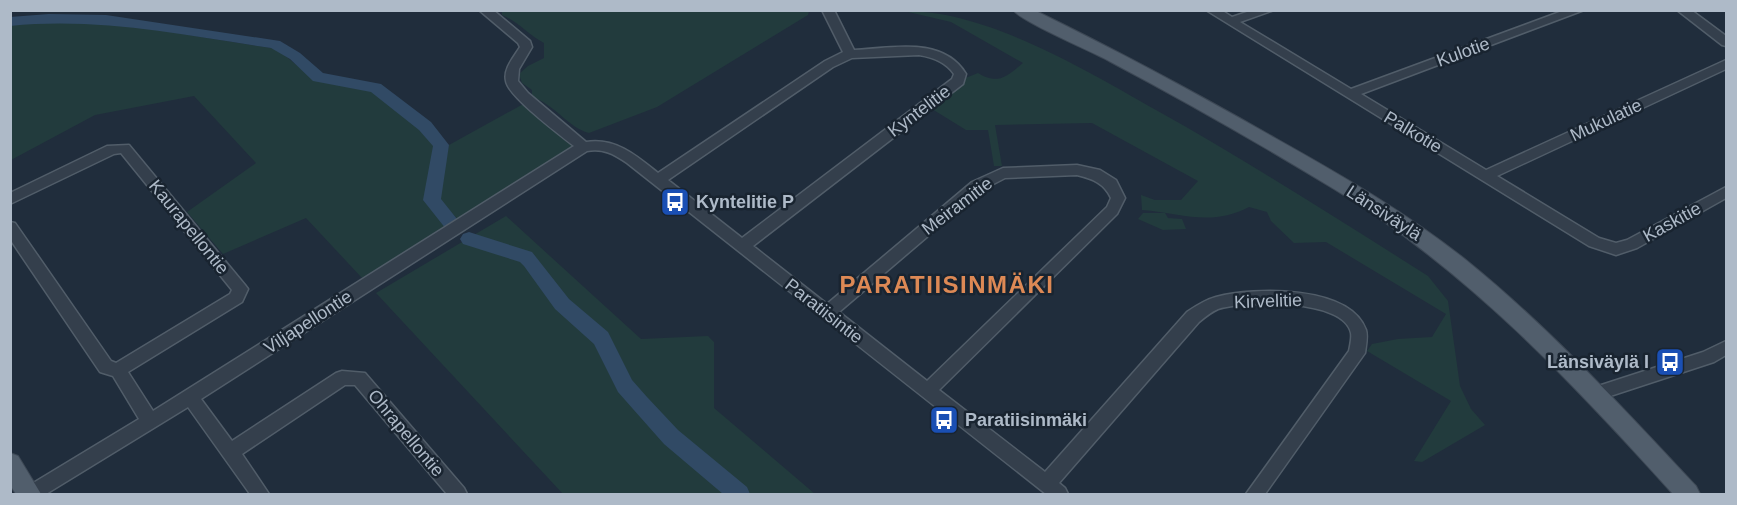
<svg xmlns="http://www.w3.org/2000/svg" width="1737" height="505" font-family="Arial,sans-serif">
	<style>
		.green { fill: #223b3d }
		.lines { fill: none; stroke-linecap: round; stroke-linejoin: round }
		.river { fill: #314a65; fill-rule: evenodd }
		.minor-casing { stroke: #515d69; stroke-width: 3 }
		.major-casing { stroke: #3d4855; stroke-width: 2 }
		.minor { fill: #343f4c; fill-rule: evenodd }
		.major { fill: #515e6c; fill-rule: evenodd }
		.labels { text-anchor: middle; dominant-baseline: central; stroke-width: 5; stroke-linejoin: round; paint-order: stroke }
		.street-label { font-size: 18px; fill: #aebac8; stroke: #192430 }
		.poi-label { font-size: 18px; font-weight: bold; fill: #aebac8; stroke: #192430; text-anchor: start }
		.district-label { font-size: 24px; font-weight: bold; letter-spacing: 1.5px; fill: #dd8955; stroke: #192430 }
	</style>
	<rect width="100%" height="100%" fill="#202d3c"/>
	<g class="green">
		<path d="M502 11H809L808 15 657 107 589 133C567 127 556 105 532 97V90L522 83 519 74 528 66 544 58V43C528 35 519 22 502 15Z"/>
		<path d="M904 11C986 10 1086 70 1156 110 1249 162 1338 219 1428 276L1448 301 1460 386 1471 409 1485 425 1422 462 1414 461 1451 401 1367 351 1372 344 1398 339 1432 337 1446 314 1326 242 1294 243 1271 221 1267 212 1249 207C1211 227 1182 213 1142 210L1141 195 1155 200H1181L1198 181 1092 123 995 125 1002 166H994L988 130H966L932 109 963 79 978 73C998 85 1006 77 1023 63L951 22Z"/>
		<path d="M45 20 109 22 277 49 311 77 327 83 363 87 382 95 434 141C444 179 407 185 448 227L362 278 306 218 223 254 187 212 256 163 194 96 95 115 11 160V25Z"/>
		<path d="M527 102 574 143 573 150 459 221 438 198 449 145Z"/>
		<path d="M1143 213H1165L1168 218 1182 219 1186 229 1163 230 1138 219Z"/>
		<path d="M506 216 641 339 708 336 714 342V408L815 494H563L376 293Z"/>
	</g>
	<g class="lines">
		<g class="river">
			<path d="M49 14 106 15 280 41 300 53 323 73 381 84 431 122 449 145 441 199 461 224 458 229H446L423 200 433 146 419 130 371 92 313 81 290 59 271 48C183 35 99 17 10 26V17Z"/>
			<path d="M469 232 532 252 569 299 608 332 632 380 647 397 678 430 747 487 750 494H723L664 444 633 409 618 392 594 344 555 309 524 266 520 262 463 244 460 239 463 234Z"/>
		</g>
		<g class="minor-casing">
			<g id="minor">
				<path d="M479 10H493L530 41 532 47 519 69 518 81 528 93 586 142C615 137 637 156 658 173L825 61 843 52 822 10H834L854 50C892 48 943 36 966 74L963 84 753 246 827 304 972 182 1003 168 1077 165 1100 170 1116 180 1125 198 1117 214 939 390 1045 472 1187 312C1196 306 1205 300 1216 297 1254 287 1350 285 1366 330 1368 336 1366 346 1365 353L1265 494H1246L1349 351C1350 346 1352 338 1351 333 1344 298 1243 301 1218 309 1211 312 1205 317 1199 322L1059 483 1065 488 1068 494H1046L627 163C614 154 603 148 587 151L201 399 232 441 336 373 342 371 365 373 464 488 467 494H447L355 385H345L242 454 269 494H250L188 407 46 494H22L25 488 139 419 113 376 100 372 10 239V222L15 223 111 361 116 363 230 294 232 290 121 153 114 154 10 204V193L107 146 129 145 245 285 248 289 242 302 128 372 153 411 574 146C560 135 508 96 506 81 503 69 514 57 520 47L518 43ZM919 55C932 57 946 62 954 74L952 79 742 238 668 180 833 67 852 58ZM1077 175C1093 179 1104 183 1111 198L1107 207 927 381 839 312 982 190 1005 178Z"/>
				<path d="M1206 10H1221L1232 17 1253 10H1274L1240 22 1351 89 1565 10H1584L1361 94 1486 170 1726 60V69L1497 176 1599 238 1616 243 1627 240 1726 187V198L1637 248 1616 255 1589 246Z"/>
				<path d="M1677 10H1691L1726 36V46L1722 45Z"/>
				<path d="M1726 341V355L1714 362 1595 401 1589 399 1587 394 1589 389 1703 352Z"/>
			</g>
		</g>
		<g class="major-casing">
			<g id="major">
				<path d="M1013 10H1034C1116 50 1196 93 1275 138 1341 175 1407 213 1466 260 1550 328 1623 408 1696 486L1700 494H1673C1570 380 1467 270 1334 189 1260 144 1185 101 1109 61 1091 51 1022 22 1013 10Z"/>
				<path d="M10 453 18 456 41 494H16L10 485Z"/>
			</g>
		</g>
		<use href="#minor" class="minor"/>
		<use href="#major" class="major"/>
	</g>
	<defs>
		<g id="bus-square" transform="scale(1.5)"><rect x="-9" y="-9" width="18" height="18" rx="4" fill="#1a4fb4" stroke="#192430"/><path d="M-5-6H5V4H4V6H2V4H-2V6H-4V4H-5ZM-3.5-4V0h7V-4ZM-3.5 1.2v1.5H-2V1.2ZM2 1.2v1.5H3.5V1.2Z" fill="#fff"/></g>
	</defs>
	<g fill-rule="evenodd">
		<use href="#bus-square" x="675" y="202"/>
		<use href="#bus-square" x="1670" y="362"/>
		<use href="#bus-square" x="944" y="420"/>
	</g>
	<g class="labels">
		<g class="street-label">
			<text transform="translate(1463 52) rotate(-20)">Kulotie</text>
			<text transform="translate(919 111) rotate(-37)">Kyntelitie</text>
			<text transform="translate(1606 120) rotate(-25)">Mukulatie</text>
			<text transform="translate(1413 132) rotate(31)">Palkotie</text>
			<text transform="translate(957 206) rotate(-37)">Meiramitie</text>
			<text transform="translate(1384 213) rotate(33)">Länsiväylä</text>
			<text transform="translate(1672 222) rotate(-29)">Kaskitie</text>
			<text transform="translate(189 227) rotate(51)">Kaurapellontie</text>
			<text transform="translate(1268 301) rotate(-2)">Kirvelitie</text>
			<text transform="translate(824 311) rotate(38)">Paratiisintie</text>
			<text transform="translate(308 322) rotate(-33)">Viljapellontie</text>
			<text transform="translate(406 433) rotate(50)">Ohrapellontie</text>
		</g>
		<g class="poi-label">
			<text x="696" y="202">Kyntelitie P</text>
			<text x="1649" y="362" text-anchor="end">Länsiväylä I</text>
			<text x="965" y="420">Paratiisinmäki</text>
		</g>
		<g class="district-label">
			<text x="947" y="284">PARATIISINMÄKI</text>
		</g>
	</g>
	<rect width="1737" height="505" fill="none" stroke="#aebac8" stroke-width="24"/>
</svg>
